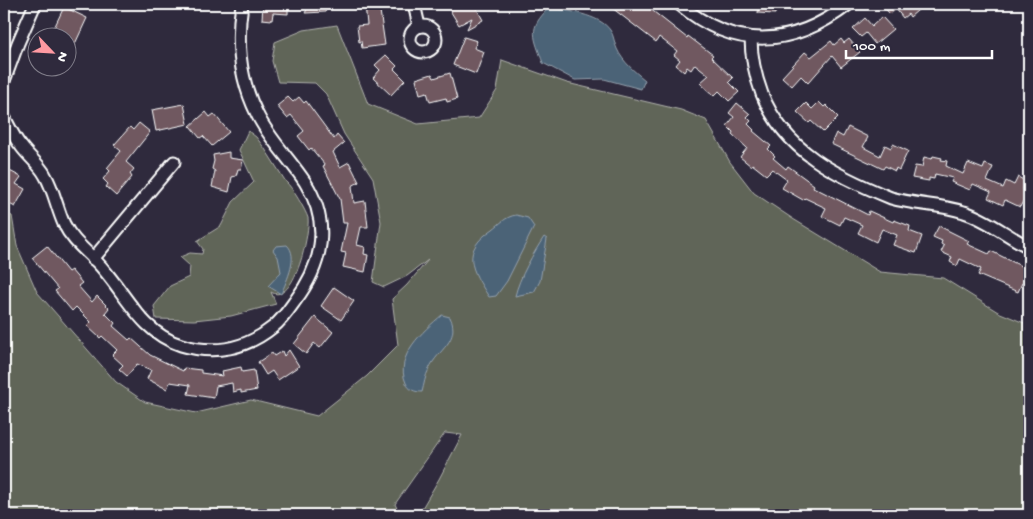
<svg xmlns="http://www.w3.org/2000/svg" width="1033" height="519" font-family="'Gochi Hand',sans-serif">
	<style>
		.green { fill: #606558; stroke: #b0b2ac }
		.water { fill: #4c6377; stroke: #94a1ad }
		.building { fill: #705861; stroke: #fff }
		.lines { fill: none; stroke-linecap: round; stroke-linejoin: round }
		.minor-casing { stroke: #fff; stroke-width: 15 }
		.minor { stroke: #2f2a3d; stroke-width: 11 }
	</style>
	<rect width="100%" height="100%" fill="#2f2a3d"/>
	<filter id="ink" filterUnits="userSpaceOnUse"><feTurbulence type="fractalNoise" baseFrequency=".02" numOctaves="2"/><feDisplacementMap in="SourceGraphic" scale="10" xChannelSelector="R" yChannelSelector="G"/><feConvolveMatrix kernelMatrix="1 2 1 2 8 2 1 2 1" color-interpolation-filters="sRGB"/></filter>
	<g filter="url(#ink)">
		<g class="green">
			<path d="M337 25 368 104 418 124 479 118 497 90 502 60 567 83 681 110 706 120 730 162 754 193 793 219 880 272 943 278 998 312 1029 325V515H418L439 479 462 435 445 433 395 504 400 515H4V213L12 216 17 246 37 292 116 382 145 402 196 413 251 400 317 416 367 376 398 345 392 299 407 285 428 260 407 276 384 287 373 282 381 222 373 178 344 134 326 94 315 83 278 82 272 61 275 42 304 30Z"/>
			<path d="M248 131 256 137 265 149 286 182C292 187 306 211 308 218 310 234 294 306 271 292L276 304 231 316 194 320 156 319 154 306 170 286 189 277 190 266 180 257 190 253 202 254 203 249 197 241 221 226 233 202 254 182 239 150Z"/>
		</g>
		<g class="water">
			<path d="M549 8C566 10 600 15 610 30 614 35 614 43 617 49 623 62 634 71 645 80L641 89 604 79 575 80 543 63C534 37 527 29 549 8Z"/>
			<path d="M516 215 528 218 534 227 507 281 496 296 489 297C471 269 460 251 493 229 501 223 505 217 516 215Z"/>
			<path d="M544 237 547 239 540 281 534 292 515 296C519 278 534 252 544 237Z"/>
			<path d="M287 245C299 256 287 280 281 294L268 286 281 272 278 257 273 250 276 246Z"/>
			<path d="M442 315 450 317C461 341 438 349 429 369 425 376 424 385 422 392 415 392 409 390 406 383 394 356 423 331 442 315Z"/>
		</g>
		<g class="building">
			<path d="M263 4H288V14L273 13 272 20 262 19Z"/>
			<path d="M310 4H329L325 12 305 13Z"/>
			<path d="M365 4H379L385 45 362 48 361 41 359 42 357 26 367 25Z"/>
			<path d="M446 4H474L483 20 467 29 472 18 459 25Z"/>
			<path d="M607 4H653L649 8 687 38 688 36 713 55 711 57 733 78 729 82 739 92 729 101 719 91 714 96 700 83 709 75 695 64 691 70 687 67 684 72 676 65 680 60 674 55 677 51 659 37 656 42Z"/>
			<path d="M759 4H776L775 14 758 13Z"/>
			<path d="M881 4H925L910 17 908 14 903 18 896 9 890 14Z"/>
			<path d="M64 7 87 18 68 59V38H52L56 29 54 28Z"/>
			<path d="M882 17 893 29 875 44 866 33 861 37 853 29 865 18 872 26Z"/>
			<path d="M464 37 477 41 474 48 484 52 476 74 453 65Z"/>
			<path d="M841 39 844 43 849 39 860 52 841 67 832 56 808 83 801 76 792 86 782 77 805 52 811 57 831 41 834 45Z"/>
			<path d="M386 55 397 66 394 69 405 80 391 95 373 78 380 70 375 65Z"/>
			<path d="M450 73 457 99 447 102 446 98 430 102 427 92 420 94 416 79 432 74 434 78Z"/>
			<path d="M288 97 293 102 299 97 304 103 306 101 334 139 337 135 344 143 333 152 340 167 349 162 359 182 352 186 354 203 365 201 368 227H361L357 245 365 247 364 254 368 255 365 272 343 267 346 253 341 252 347 223H343L340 199 323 166 325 165 311 148 309 150 298 136 304 131 291 115 287 118 277 106Z"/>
			<path d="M819 102 824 107 826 105 838 117 823 132 811 121 809 123 797 112 806 103 812 109Z"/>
			<path d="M737 103 750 114 747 117 751 121 748 124 754 130 753 131 771 146 768 149 775 156 773 158 786 169 788 166 814 185 813 187 868 215 869 211 893 222 894 220 910 226 909 231 922 236 916 253 893 245 897 235 882 229 876 242 858 233 862 225 844 217 840 225 822 216 826 208 805 198 803 200 782 188 787 180 772 169 766 175 752 164 751 166 740 157 747 148 732 134 733 132 727 126 734 117 729 113Z"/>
			<path d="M184 104 188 124 156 131 152 110Z"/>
			<path d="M206 112 210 117 214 114 229 132 212 146 203 136 200 138 190 126Z"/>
			<path d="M139 123 150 132 126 162 134 169 130 174 132 177 116 196 106 187 108 184 103 179 110 171 107 168 121 151 114 145 130 127 133 130Z"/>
			<path d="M848 127 868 137 863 147 880 156 885 145 891 148 893 144 908 151 899 170 896 168 895 171 885 166 883 169 831 144 836 133 843 137Z"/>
			<path d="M229 152V158L243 160 241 169H238L236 176 232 177 229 192 212 187 215 171 212 169 214 161 213 155Z"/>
			<path d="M933 156 942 158 941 160 947 161 946 166 963 174 968 163 983 169 985 164 993 167 987 181 1003 188 1006 181 1014 185 1018 177 1027 182 1023 189 1028 192 1020 207 1005 200 1003 205 988 198 991 192 973 184 970 190 951 182 953 178 935 174 934 179 929 178V181L912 178 915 166 922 167 924 157 932 159Z"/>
			<path d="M8 170 21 177 16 184 25 189 15 207 4 201V177Z"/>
			<path d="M939 226 969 241 967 244 989 254 991 251 1029 270V286L1022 283 1018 292 978 275 981 269 960 259 957 266 950 262 952 257 941 252 944 246 941 244 942 241 933 237Z"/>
			<path d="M47 246 68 272 71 270 82 283 78 286 92 302 97 296 109 308 105 313 115 323 113 326 129 340 131 338 150 355 183 371 184 368 201 370V373L223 376 222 371 241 367 242 372 254 370 257 390 241 393V390L233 392 232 383 216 386 214 398 188 394 190 385 170 382 167 389 147 379 151 370 137 364 127 376 119 369 123 365 112 355 117 350 102 336 100 338 87 326 91 322 76 307 72 311 55 291 58 289 32 258Z"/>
			<path d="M334 287 354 301 341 320 321 306Z"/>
			<path d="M315 317 333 332 320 348 314 343 306 354 294 344Z"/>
			<path d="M289 350 299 366 278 380 272 371 266 375 258 362 272 353 274 356 282 351 284 356Z"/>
		</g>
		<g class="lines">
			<g class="minor-casing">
				<g id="minor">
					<path d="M414 4 419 26"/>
					<path d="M679 4C735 51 792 48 849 4"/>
					<circle cx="423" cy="39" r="13"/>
					<path d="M751 38C751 58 755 75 762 94 785 152 837 176 891 198 915 205 940 204 964 212 987 219 1007 236 1029 247"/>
					<path d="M4 81 18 43 35 4"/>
					<path d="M4 117C9 126 14 138 21 146 28 156 39 164 45 175 54 190 57 209 64 224 73 243 91 254 104 270 128 298 143 333 181 345 214 355 246 349 273 327 282 320 288 311 295 301 323 264 331 223 305 182 290 159 269 139 257 114 240 80 236 42 242 4"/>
					<path d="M93 259 174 162"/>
				</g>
			</g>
			<use href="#minor" class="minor"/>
		</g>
	</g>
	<rect width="1033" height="519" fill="none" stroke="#2f2a3d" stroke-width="20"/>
	<rect x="10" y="10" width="1013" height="499" fill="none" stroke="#fff" stroke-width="2" filter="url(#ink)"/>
	<g transform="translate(52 52) rotate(115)"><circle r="24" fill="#2f2a3d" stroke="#827f8b"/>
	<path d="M0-4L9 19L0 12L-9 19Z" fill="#ff9aa2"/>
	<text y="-8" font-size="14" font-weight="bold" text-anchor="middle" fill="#ffffff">N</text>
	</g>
	<path d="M846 50v8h146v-8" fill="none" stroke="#ffffff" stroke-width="2.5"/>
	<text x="853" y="50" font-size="15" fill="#ffffff" stroke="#2f2a3d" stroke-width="4" paint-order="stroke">100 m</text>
</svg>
